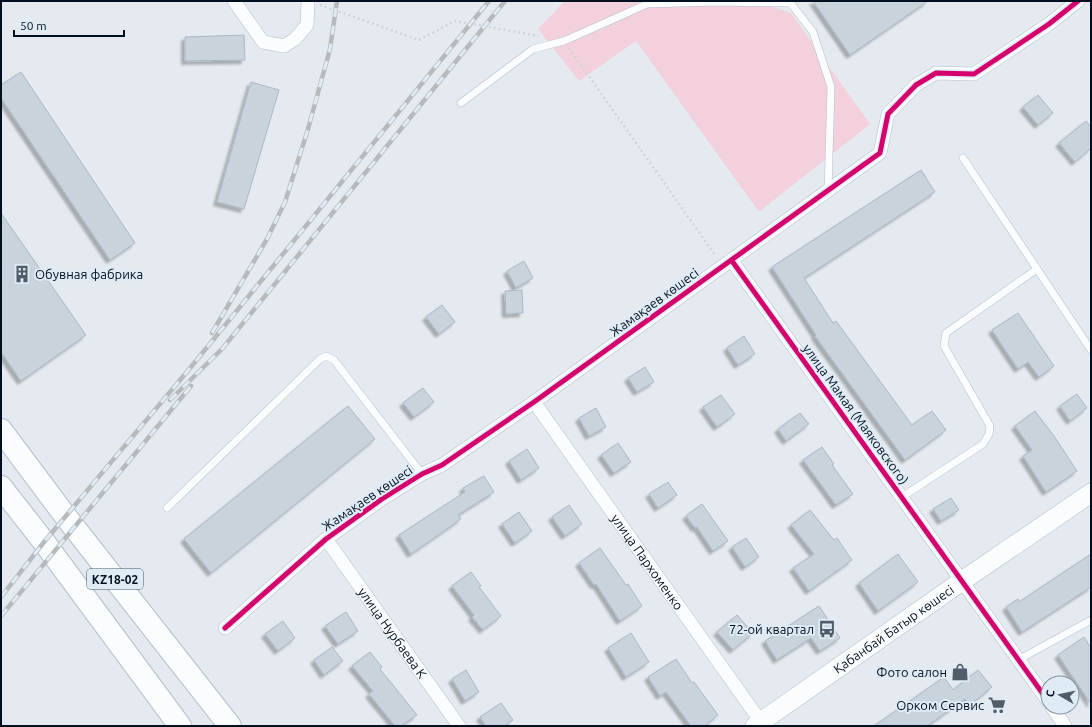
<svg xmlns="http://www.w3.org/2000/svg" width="1092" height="727" font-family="Ubuntu,sans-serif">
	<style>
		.green { fill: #f3d1dc }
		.building { fill: #c8d3dc; stroke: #aab8c3; filter: url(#shadow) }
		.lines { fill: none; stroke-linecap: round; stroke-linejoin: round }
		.service-casing { stroke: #b2c0cc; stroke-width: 8 }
		.minor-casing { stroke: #b2c0cc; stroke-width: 14 }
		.secondary-casing { stroke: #b2c0cc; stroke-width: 20 }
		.trunk-casing { stroke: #b2c0cc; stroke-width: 24 }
		.path { stroke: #d1d4d6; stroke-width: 2.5; stroke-dasharray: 2 3; stroke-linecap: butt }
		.service { stroke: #fbfcfd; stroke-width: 7 }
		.minor { stroke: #fbfcfd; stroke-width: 13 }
		.secondary { stroke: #fbfcfd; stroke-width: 19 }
		.trunk { stroke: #fbfcfd; stroke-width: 22 }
		.rail-casing { stroke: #b7babc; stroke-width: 4.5 }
		.rail { stroke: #dfebf5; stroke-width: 3; stroke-dasharray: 9; stroke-linecap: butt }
		.cycleway-casing { stroke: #dfebf5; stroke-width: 8 }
		.cycleway { stroke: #d6006c; stroke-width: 5 }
		.labels { text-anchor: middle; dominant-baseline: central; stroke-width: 4; stroke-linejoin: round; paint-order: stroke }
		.shield { fill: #dfebf5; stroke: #435261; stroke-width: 1 }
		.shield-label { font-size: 12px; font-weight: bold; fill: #001021 }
		.poi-label { font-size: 13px; fill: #001021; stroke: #dfebf5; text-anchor: end }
		.street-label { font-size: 13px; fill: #001021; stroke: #dfebf5 }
	</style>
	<defs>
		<filter id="shadow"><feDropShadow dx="-3.5" dy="3.5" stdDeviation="1" flood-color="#0004"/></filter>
	</defs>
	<rect width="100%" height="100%" fill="#e4eaf0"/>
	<path class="green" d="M565 1H755L791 13 870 124 759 212 636 41 579 81 538 29Z"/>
	<g class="building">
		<path d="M813 1H928L850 55Z"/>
		<path d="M244 35 245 60 185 61V37Z"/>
		<path d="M21 72 135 243 110 260 1 98V85Z"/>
		<path d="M251 82 279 90 244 209 217 202Z"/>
		<path d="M1038 95 1053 113 1038 125 1023 107Z"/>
		<path d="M1086 121 1091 127V148L1075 162 1059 143Z"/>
		<path d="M921 170 935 192 804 278 833 323 836 321 912 425 932 411 946 430 905 460 815 336 816 335 772 267Z"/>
		<path d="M1 213 86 335 21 381 1 352Z"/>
		<path d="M524 261 533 278 516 288 507 271Z"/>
		<path d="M522 290 523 313 506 314 505 291Z"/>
		<path d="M442 305 455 322 439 334 426 317Z"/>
		<path d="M1018 313 1054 366 1039 377 1028 362 1018 369 992 330Z"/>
		<path d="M744 336 755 354 738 365 727 348Z"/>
		<path d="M645 367 654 382 637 392 628 378Z"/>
		<path d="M423 388 434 402 414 417 403 403Z"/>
		<path d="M1077 394 1087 408 1070 421 1060 406Z"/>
		<path d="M721 395 735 414 717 427 703 407Z"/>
		<path d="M348 406 375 439 211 573 184 539Z"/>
		<path d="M596 408 606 427 589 436 579 418Z"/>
		<path d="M1035 411 1054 436 1077 471 1046 492 1023 456 1032 450 1015 426Z"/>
		<path d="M800 413 809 424 786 441 778 429Z"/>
		<path d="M618 443 631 462 614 473 601 455Z"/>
		<path d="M822 447 834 464 832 465 853 494 836 505 803 460Z"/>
		<path d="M527 449 539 468 521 480 509 461Z"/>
		<path d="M484 476 494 492 458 515 461 519 411 554 399 535 465 492 463 488Z"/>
		<path d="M668 482 677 495 658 508 649 494Z"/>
		<path d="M951 498 959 510 941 521 933 509Z"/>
		<path d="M702 504 728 541 713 551 697 527 695 528 686 516Z"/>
		<path d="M569 505 582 524 565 536 552 517Z"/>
		<path d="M810 510 834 540 837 538 852 560 809 591 793 568 814 554 791 525Z"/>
		<path d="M519 512 532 531 515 543 502 524Z"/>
		<path d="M746 538 759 557 745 567 732 547Z"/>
		<path d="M600 548 626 585 628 584 642 606 620 621 596 584 594 585 579 563Z"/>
		<path d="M898 554 918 582 878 611 859 583Z"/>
		<path d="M1091 554V587L1022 632 1006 607 1018 599 1019 602Z"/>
		<path d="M471 572 481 586 479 587 501 616 483 630 472 617 474 615 452 586Z"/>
		<path d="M819 606 840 638 820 651 811 638 777 660 765 641Z"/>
		<path d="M346 612 358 631 338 644 325 626Z"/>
		<path d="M737 615 753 633 733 650 717 632Z"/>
		<path d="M283 621 295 638 278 651 265 634Z"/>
		<path d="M631 633 649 662 626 677 608 648Z"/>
		<path d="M1084 637 1091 648V704L1058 655Z"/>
		<path d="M332 647 343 661 324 675 314 660Z"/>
		<path d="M370 652 382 667 380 669 417 715 401 726H395L369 694 373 691 352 666Z"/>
		<path d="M676 659 692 683 694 682 718 715 704 726H691L666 692 660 696 648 677Z"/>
		<path d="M466 670 479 692 465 701 452 679Z"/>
		<path d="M978 670 992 687 970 705 965 699 927 726H874L944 677 953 690Z"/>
		<path d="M501 703 513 720 504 726H486L480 717Z"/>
	</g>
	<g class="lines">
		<g class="service-casing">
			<g id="service">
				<path d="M789 1 813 32 831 87 828 191"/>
				<path d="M461 103 533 49 564 41 647 4 715 2 790 3"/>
				<path d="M963 158 1091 350"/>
				<path d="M902 497 983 444 989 434 990 426 944 346 946 333 1037 269"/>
				<path d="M167 508 320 359 326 356 334 360 422 474"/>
				<path d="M1018 660 1091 620"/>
			</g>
		</g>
		<g class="minor-casing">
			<g id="minor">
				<path d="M234 1 263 42 284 46 295 39 307 25 308 1"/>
				<path d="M732 261 1048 701"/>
				<path id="s1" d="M534 402 761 722"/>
				<path id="s2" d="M326 539 459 726"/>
				<path d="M225 628 326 539 382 499 422 474 442 465 534 402 880 153 888 114 916 85 936 73 974 74 1049 24 1078 1"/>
				<path d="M1052 707 1065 726"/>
			</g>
		</g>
		<g class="secondary-casing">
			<g id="secondary">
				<path id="s3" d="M755 726 962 581 1091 493"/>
			</g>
		</g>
		<g class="trunk-casing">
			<g id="trunk">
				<path d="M1 430 66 517 230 726"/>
				<path d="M1 487 44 542 180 726"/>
			</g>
		</g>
		<g class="path">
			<path d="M320 5 419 40 455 21 539 36"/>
			<path d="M569 48 715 255"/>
		</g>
		<use href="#service" class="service"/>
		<use href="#minor" class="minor"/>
		<use href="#secondary" class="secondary"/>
		<use href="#trunk" class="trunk"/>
		<g class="rail-casing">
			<g id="rail">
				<path d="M212 333 267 239 285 202 308 129 330 49 337 1"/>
				<path d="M170 400 222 349 505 1"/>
				<path d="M1 597 44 542 191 367 489 1"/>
				<path d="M1 616 191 386"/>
			</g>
		</g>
		<use href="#rail" class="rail"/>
		<g class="cycleway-casing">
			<g id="cycleway">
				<path d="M732 261 1048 701"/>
				<path d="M225 628 326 539 382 499 422 474 442 465 534 402 880 153 888 114 916 85 936 73 974 74 1049 24 1078 1"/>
			</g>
		</g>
		<use href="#cycleway" class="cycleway"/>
	</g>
	<defs>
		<g id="building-bare" transform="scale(1.38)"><path d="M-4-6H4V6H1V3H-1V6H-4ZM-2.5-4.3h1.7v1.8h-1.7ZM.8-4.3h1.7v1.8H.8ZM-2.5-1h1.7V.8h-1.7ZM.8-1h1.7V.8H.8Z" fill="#505c69" stroke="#dfebf5" stroke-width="2.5" paint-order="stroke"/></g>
		<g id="bus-bare" transform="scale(1.38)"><path d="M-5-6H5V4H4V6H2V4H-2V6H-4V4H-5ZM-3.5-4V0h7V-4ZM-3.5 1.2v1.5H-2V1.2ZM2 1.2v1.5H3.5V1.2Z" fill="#505c69" stroke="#dfebf5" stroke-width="2.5" paint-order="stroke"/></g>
		<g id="shop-bare" transform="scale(1.38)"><path d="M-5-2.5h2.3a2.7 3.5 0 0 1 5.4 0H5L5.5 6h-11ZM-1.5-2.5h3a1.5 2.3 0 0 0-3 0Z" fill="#505c69" stroke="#dfebf5" stroke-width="2.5" paint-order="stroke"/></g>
		<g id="supermarket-bare" transform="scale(1.38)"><path d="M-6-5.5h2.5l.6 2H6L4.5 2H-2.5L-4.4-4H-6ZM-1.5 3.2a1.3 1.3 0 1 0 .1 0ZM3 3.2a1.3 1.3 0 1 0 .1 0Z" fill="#505c69" stroke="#dfebf5" stroke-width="2.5" paint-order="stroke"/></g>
	</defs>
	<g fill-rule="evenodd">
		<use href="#building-bare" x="22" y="274"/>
		<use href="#bus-bare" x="827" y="629"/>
		<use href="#shop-bare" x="960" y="672"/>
		<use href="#supermarket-bare" x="997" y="705"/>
	</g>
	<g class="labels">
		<rect class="shield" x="87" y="569" width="56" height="20" rx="3"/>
		<g class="shield-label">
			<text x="115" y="579">KZ18-02</text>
		</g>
		<g class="poi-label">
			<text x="35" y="274" text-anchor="start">Обувная фабрика</text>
			<text x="814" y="629">72-ой квартал</text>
			<text x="947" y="672">Фото салон</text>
			<text x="984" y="705">Орком Сервис</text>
		</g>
		<g class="street-label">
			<text transform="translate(654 302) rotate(-36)">Жамақаев көшесі</text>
			<text transform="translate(856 414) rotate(54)">улица Мамая (Маяковского)</text>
			<text transform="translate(367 498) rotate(-34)">Жамақаев көшесі</text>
			<text stroke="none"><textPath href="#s1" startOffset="196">улица Пархоменко</textPath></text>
			<text stroke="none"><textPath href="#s3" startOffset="169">Қабанбай Батыр көшесі</textPath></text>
			<text stroke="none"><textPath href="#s2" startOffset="115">улица Нурбаева К</textPath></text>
		</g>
	</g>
	<rect width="1092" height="727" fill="none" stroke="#001021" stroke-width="4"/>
	<g transform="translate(1060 695) rotate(279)"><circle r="19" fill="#dfebf5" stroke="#8693a0"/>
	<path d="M0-3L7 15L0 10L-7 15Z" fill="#505c69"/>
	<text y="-6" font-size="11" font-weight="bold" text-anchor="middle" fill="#001021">С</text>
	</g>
	<path d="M14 30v6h110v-6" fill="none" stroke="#001021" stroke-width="2"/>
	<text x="20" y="30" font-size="12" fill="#001021" stroke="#dfebf5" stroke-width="3" paint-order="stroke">50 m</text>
</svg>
